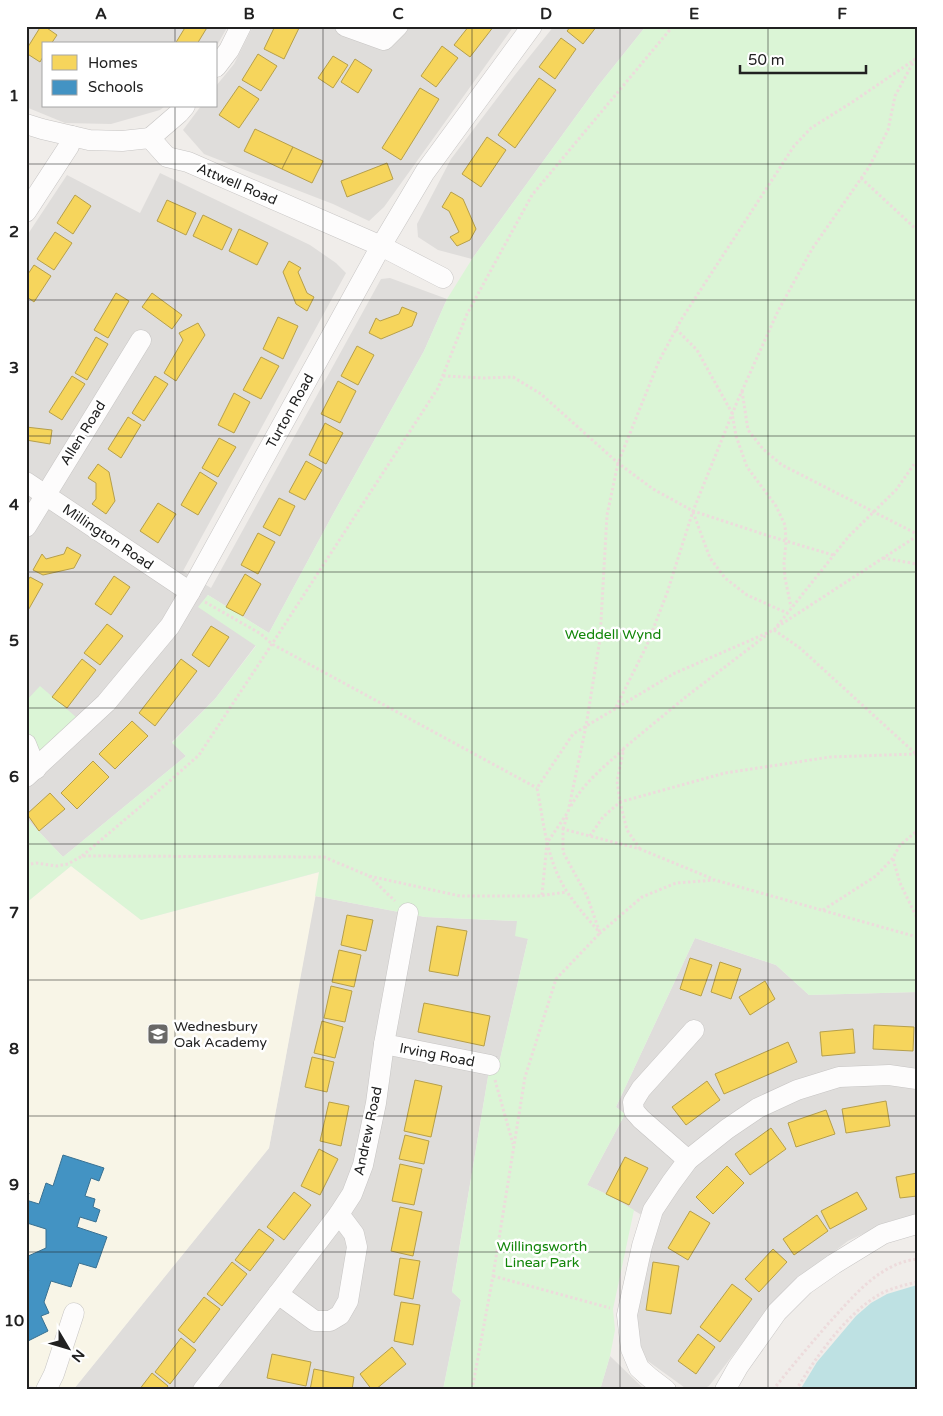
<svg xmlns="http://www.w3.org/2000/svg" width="943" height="1416" font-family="'Varela Round',sans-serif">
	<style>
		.residential { fill: #dfdddb }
		.education { fill: #f8f5e7 }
		.park { fill: #dbf5d6 }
		.water { fill: #bee1e3 }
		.homes { fill: #f6d55c; stroke: #b69f4a }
		.schools { fill: #4393c3; stroke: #397192 }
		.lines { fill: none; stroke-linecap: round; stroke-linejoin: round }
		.minor-casing { stroke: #c7c5c4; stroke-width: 21 }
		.path { stroke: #eddbdc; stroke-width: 3; stroke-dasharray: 2.5 2.5; stroke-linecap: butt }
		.minor { stroke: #fdfcfc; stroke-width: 20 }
		.grid { fill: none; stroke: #212121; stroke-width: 1; stroke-opacity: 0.55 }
		.labels { text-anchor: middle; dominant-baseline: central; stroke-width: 5; stroke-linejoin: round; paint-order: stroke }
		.street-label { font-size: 14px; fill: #212121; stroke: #fff }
		.park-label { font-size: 14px; fill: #128609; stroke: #fff }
		.poi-label { font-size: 14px; fill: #212121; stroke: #fff; text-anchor: start }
		.neatline { fill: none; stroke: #212121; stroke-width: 2 }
		.grid-label { font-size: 16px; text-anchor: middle; font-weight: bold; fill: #212121 }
	</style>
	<rect width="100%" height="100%" fill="#f0edea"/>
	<g class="residential">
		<path d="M26 26H228L216 47V44H44V106H165L160 110 111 124 65 123 26 107Z"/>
		<path d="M253 26H514L384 207 369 221 333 204 204 154 183 130 201 106H216V86L234 64Z"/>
		<path d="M554 26H646L598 86 472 259 438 250 418 237 417 224 451 159 514 76Z"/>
		<path d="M160 173 310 245 336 263 346 273 183 571 211 588 381 279 390 278 447 299 424 351 332 516 269 633 208 595 199 607 256 645 215 699 172 742 186 756 63 857 26 818V237L67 175 140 213Z"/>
		<path d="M315 896 425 917 517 921 528 939 500 1059 490 1065 452 1291 461 1300 443 1390H73L269 1148Z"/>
		<path d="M695 938 776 965 809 995 917 992V1215L890 1221 848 1241 798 1279 771 1306 709 1386 700 1390H688L645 1359 637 1344 635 1311 657 1224 606 1194 587 1185 625 1114 616 1107Z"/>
		<path d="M610 1356 645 1390H600Z"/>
	</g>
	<path class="education" d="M71 866 141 920 320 872 269 1148 73 1390H43L26 1384V903Z"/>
	<g class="park">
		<path d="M646 26H917V992L809 995 776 965 695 938 616 1107 625 1114 587 1185 606 1194 634 1210 613 1309 615 1330 610 1356 600 1390H443L461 1300 452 1292 490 1065 500 1059 528 939 515 936 517 921 425 917 315 896 319 872 141 920 71 866 26 903V818L63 857 186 756 172 743 215 699 256 646 198 607 208 595 269 633 332 516 424 351 447 299 472 259 598 86Z"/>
		<path d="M40 686 76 717 37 753 26 727V701Z"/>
	</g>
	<path class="water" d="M917 1285V1390H800L817 1362 856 1316 871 1303 887 1294Z"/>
	<g class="homes">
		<path d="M41 26H44L57 35 51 44H44V55L40 62 26 53V50Z"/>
		<path d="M186 26H208L197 44H175Z"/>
		<path d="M275 26H300L284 59 264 49Z"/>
		<path d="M469 26H494L470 57 454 45Z"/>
		<path d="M571 26H597L583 44 567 31Z"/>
		<path d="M561 38 576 49 555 79 539 67Z"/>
		<path d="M442 46 458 58 436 87 421 76Z"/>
		<path d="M258 54 277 66 261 91 242 80Z"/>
		<path d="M333 56 348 65 333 88 318 78Z"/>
		<path d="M355 59 372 70 358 93 341 82Z"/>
		<path d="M539 78 556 90 515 148 498 135Z"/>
		<path d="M239 86 259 99 239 128 219 115Z"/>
		<path d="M420 88 439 99 401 160 382 148Z"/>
		<path d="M255 129 293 147 282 169 244 151Z"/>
		<path d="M487 137 506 150 481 187 462 174Z"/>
		<path d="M293 147 323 161 312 183 282 169Z"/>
		<path d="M387 163 393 179 347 197 341 181Z"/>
		<path d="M451 192 463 199 476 229 470 240 457 246 450 237 459 232 449 211 442 207Z"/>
		<path d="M75 195 91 206 73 234 57 223Z"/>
		<path d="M167 200 196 213 186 235 157 221Z"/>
		<path d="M203 215 232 229 222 250 193 236Z"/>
		<path d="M239 229 268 243 257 265 229 251Z"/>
		<path d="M55 232 72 243 54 270 37 259Z"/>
		<path d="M289 261 301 268 298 272 307 293 314 297 307 311 296 304 283 272Z"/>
		<path d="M34 265 51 276 34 302 26 296V277Z"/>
		<path d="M116 293 129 301 108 338 94 330Z"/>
		<path d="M152 293 182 315 172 329 142 307Z"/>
		<path d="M402 307 417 313 412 326 381 339 369 333 376 318 380 321 399 314Z"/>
		<path d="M278 317 298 326 283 359 263 349Z"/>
		<path d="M198 323 205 335 176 381 164 373 183 340 179 333Z"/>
		<path d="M96 337 108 344 87 380 75 373Z"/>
		<path d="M357 346 374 355 358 385 341 376Z"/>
		<path d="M261 357 279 366 261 399 243 390Z"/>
		<path d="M72 376 85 384 62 420 49 412Z"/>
		<path d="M155 376 168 384 144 421 132 413Z"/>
		<path d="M338 381 356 391 340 423 321 414Z"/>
		<path d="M234 393 250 402 234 433 218 425Z"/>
		<path d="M128 417 141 425 121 458 108 449Z"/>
		<path d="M325 423 343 433 326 464 309 455Z"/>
		<path d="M26 427 52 430 50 444 26 440Z"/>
		<path d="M219 438 236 447 218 477 202 468Z"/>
		<path d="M306 461 322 470 305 500 289 492Z"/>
		<path d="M98 464 109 472 115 501 106 514 92 504 96 499V483L88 478Z"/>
		<path d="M200 472 217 483 198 515 181 505Z"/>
		<path d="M279 498 295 506 280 536 263 527Z"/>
		<path d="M158 503 176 514 158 543 140 531Z"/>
		<path d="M258 533 275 542 258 574 241 565Z"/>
		<path d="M67 547 81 555 74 568 43 575 33 570 42 554 46 559 64 554Z"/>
		<path d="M245 574 261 584 243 616 226 607Z"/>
		<path d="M114 576 130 587 111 615 95 604Z"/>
		<path d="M30 577 43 584 26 614V583Z"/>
		<path d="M107 624 123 636 100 665 84 653Z"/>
		<path d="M211 626 229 637 209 667 192 655Z"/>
		<path d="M82 659 96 670 67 708 52 697Z"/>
		<path d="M181 659 197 671 155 726 139 713Z"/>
		<path d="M132 721 148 736 115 769 99 754Z"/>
		<path d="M93 761 109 777 77 809 61 793Z"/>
		<path d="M50 793 65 809 39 831 27 814Z"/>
		<path d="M347 915 373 920 366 951 341 945Z"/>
		<path d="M437 926 467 931 458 976 429 971Z"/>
		<path d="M339 950 361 955 354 987 332 982Z"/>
		<path d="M690 958 712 965 701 996 680 989Z"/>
		<path d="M720 962 741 969 731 999 711 992Z"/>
		<path d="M765 981 775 999 750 1015 739 997Z"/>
		<path d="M331 986 352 991 345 1022 324 1018Z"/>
		<path d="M424 1003 490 1016 484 1046 418 1032Z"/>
		<path d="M322 1021 343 1027 335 1058 314 1053Z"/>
		<path d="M874 1025 914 1027 913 1051 873 1049Z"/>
		<path d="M853 1029 855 1053 822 1056 820 1032Z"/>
		<path d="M788 1042 797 1062 724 1094 715 1074Z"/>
		<path d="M312 1057 334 1062 327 1092 305 1087Z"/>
		<path d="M415 1080 442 1086 431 1137 404 1131Z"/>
		<path d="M707 1081 720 1100 686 1125 672 1107Z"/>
		<path d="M886 1101 890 1126 846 1133 842 1109Z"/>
		<path d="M329 1102 349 1106 341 1146 320 1141Z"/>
		<path d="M826 1110 835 1134 796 1147 788 1123Z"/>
		<path d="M771 1128 786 1149 750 1175 735 1154Z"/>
		<path d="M405 1135 429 1141 424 1164 399 1159Z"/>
		<path d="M319 1149 338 1159 320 1195 301 1186Z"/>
		<path d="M625 1157 648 1168 629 1205 606 1194Z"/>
		<path d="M400 1164 422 1169 414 1205 392 1201Z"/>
		<path d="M727 1166 744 1183 713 1214 696 1197Z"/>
		<path d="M917 1173V1196L900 1198 896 1177Z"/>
		<path d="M294 1192 311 1205 284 1240 267 1227Z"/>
		<path d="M857 1192 867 1209 830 1229 821 1211Z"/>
		<path d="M400 1207 422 1212 413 1256 391 1251Z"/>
		<path d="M690 1211 710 1223 688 1260 668 1248Z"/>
		<path d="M817 1215 828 1231 794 1255 783 1239Z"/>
		<path d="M259 1229 274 1240 250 1271 235 1260Z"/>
		<path d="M773 1249 787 1262 759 1292 745 1279Z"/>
		<path d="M400 1258 420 1261 413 1299 394 1295Z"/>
		<path d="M232 1262 247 1274 222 1306 207 1294Z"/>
		<path d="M653 1262 679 1266 671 1314 646 1310Z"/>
		<path d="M732 1284 752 1299 720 1342 700 1327Z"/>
		<path d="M204 1297 220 1309 194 1343 178 1330Z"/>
		<path d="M401 1302 420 1305 413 1345 394 1341Z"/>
		<path d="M698 1334 715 1347 696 1374 678 1361Z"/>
		<path d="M181 1338 196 1350 170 1384 155 1372Z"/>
		<path d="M392 1347 406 1364 375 1390H372L360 1374Z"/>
		<path d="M272 1354 311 1362 306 1386 267 1378Z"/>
		<path d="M314 1369 354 1377 352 1390H310Z"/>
		<path d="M152 1373 168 1386 165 1390H139Z"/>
	</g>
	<path class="schools" d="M63 1155 104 1168 99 1181 91 1178 85 1196 95 1199 93 1207 100 1210 96 1222 80 1217 77 1227 107 1237 96 1268 79 1263 71 1287 51 1281 44 1302 49 1313 41 1316 48 1331 26 1342V1273L29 1271 26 1265V1257L46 1248V1229L27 1223 26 1227V1192L29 1193 26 1200 39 1204 46 1183 53 1186Z"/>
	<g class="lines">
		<g class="minor-casing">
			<g id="minor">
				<path d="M345 26 384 40 398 26"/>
				<path d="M216 67 229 50 241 26"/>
				<path d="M26 124 42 129 89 140 122 141 150 138"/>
				<path d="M150 138 167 157 188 162 381 246 443 278"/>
				<path d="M150 138 179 113 185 106"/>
				<path d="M26 212 69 146 72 136"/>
				<path d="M26 482 190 592"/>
				<path d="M26 527 141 340"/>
				<path d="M26 744 36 769"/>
				<path d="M26 777 106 703 170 626 190 592 381 246 425 172 532 26"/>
				<path d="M384 1044 490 1065"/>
				<path d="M688 1160 641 1119 634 1111 633 1102 641 1089 694 1030"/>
				<path d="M278 1294 315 1321H330L340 1315 348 1301 357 1247 354 1234 339 1214"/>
				<path d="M46 1390 54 1374 74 1313"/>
				<path d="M203 1390 278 1294 339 1214 352 1194 363 1165 376 1103 384 1044 408 913"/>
				<path d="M666 1390 649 1377 639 1368 631 1349 627 1315 642 1246 653 1210 671 1183 688 1160 727 1129 758 1108 797 1090 839 1077 889 1075 917 1079"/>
				<path d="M725 1390 738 1367 777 1312 804 1285 834 1264 883 1234 917 1224"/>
			</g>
		</g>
		<g class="path">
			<path d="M861 178 917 230"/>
			<path d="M676 329 697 350 732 413 736 436 747 467 776 506 785 525 786 542 784 563 785 578 791 607"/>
			<path d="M443 376 484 378 513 377 541 394 618 463 653 489 693 511 769 536 833 555"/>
			<path d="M742 391 748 430 763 449 782 465 917 534"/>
			<path d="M917 460 896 490 849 536 774 630 675 673 573 734 537 788C544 824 547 863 568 893 577 907 589 920 600 933L642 897 676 883 715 880 917 937"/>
			<path d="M693 512 710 558 725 578 747 595 787 613"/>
			<path d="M883 558 917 564"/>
			<path d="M205 602 261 634 272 644 537 788"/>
			<path d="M777 627 917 536"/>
			<path d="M774 630 800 648 916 754"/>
			<path d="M616 707 647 645 667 593 693 511 737 402 778 311 812 249 869 167 888 130 895 96 915 59"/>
			<path d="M571 806C583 783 605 766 624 749"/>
			<path d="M563 829 567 817"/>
			<path d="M590 836 603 817 620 802 725 773 830 757 916 754"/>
			<path d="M640 849 627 830 620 802 617 781 624 748 687 696 768 634"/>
			<path d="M82 856 147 801 199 755 272 644 438 388 467 314 532 195 673 26"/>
			<path d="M893 859 900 883 917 918"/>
			<path d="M26 865 36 863 56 866 68 864 82 856 324 857 369 876 460 896H538L567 892"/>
			<path d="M369 876 395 901"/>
			<path d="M542 895 547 843 568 812 586 726 600 639 607 515 618 463 659 361 681 320 794 146 811 128 854 101 917 58"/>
			<path d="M823 910 876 876 893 858 900 845 917 831"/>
			<path d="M495 1080 513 1144"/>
			<path d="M493 1276 610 1308"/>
			<path d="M472 1390 493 1276 525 1077 556 979 600 933 587 896 563 852V829L640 849 713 879"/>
			<path d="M773 1390C791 1367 809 1346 828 1324 853 1297 878 1264 917 1259"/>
			<path d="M796 1390C816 1357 846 1314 880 1294 891 1288 905 1285 917 1282"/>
		</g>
		<use href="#minor" class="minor"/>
	</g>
	<path class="grid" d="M175 26V44M323 26V1390M472 26V1390M620 26V1390M768 26V1390M175 106V1390M26 164H917M26 300H917M26 436H917M26 572H917M26 708H917M26 844H917M26 980H917M26 1116H917M26 1252H917"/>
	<defs>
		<g id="school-square" transform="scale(1.125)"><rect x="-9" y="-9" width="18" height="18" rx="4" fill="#696867" stroke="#fff"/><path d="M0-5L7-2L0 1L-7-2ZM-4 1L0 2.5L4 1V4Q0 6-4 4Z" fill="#fff"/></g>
	</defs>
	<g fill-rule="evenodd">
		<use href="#school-square" x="158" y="1034"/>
	</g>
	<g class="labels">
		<g class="street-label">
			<text transform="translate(237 184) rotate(23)">Attwell Road</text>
			<text transform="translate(290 411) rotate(-61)">Turton Road</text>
			<text transform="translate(83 433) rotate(-58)">Allen Road</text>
			<text transform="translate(108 537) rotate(34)">Millington Road</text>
			<text transform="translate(437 1055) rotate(11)">Irving Road</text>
			<text transform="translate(368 1131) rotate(-78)">Andrew Road</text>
		</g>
		<g class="park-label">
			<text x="613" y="634">Weddell Wynd</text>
			<text x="542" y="1246">Willingsworth<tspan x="542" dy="16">Linear Park</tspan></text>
		</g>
		<g class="poi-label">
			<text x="174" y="1026">Wednesbury<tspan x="174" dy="16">Oak Academy</tspan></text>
		</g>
	</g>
	<rect width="943" height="1416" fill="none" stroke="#ffffff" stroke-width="55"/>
	<rect x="42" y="42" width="175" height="65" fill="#ffffff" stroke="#a6a6a6"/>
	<rect x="52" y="55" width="25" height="15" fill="#f6d55c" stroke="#a6a6a6"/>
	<text x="88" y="68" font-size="15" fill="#212121">Homes</text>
	<rect x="52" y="80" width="25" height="15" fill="#4393c3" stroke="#a6a6a6"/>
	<text x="88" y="92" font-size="15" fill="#212121">Schools</text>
	<g transform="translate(68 1348) rotate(128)" stroke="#ffffff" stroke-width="4" paint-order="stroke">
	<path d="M0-4L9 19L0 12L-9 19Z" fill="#212121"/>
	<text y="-8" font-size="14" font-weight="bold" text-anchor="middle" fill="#212121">N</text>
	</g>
	<path d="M740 65v8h126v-8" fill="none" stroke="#212121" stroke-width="2.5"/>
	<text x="748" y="65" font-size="15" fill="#212121" stroke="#ffffff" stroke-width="4" paint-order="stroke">50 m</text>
	<rect x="28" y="28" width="888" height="1360" class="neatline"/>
	<g class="grid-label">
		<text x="101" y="19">A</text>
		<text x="249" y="19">B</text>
		<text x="398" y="19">C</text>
		<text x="546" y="19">D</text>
		<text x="694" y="19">E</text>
		<text x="842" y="19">F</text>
		<text x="14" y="101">1</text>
		<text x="14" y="237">2</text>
		<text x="14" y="373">3</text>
		<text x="14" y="510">4</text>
		<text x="14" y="646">5</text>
		<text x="14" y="782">6</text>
		<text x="14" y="918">7</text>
		<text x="14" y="1054">8</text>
		<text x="14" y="1190">9</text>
		<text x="14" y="1326">10</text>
	</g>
</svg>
